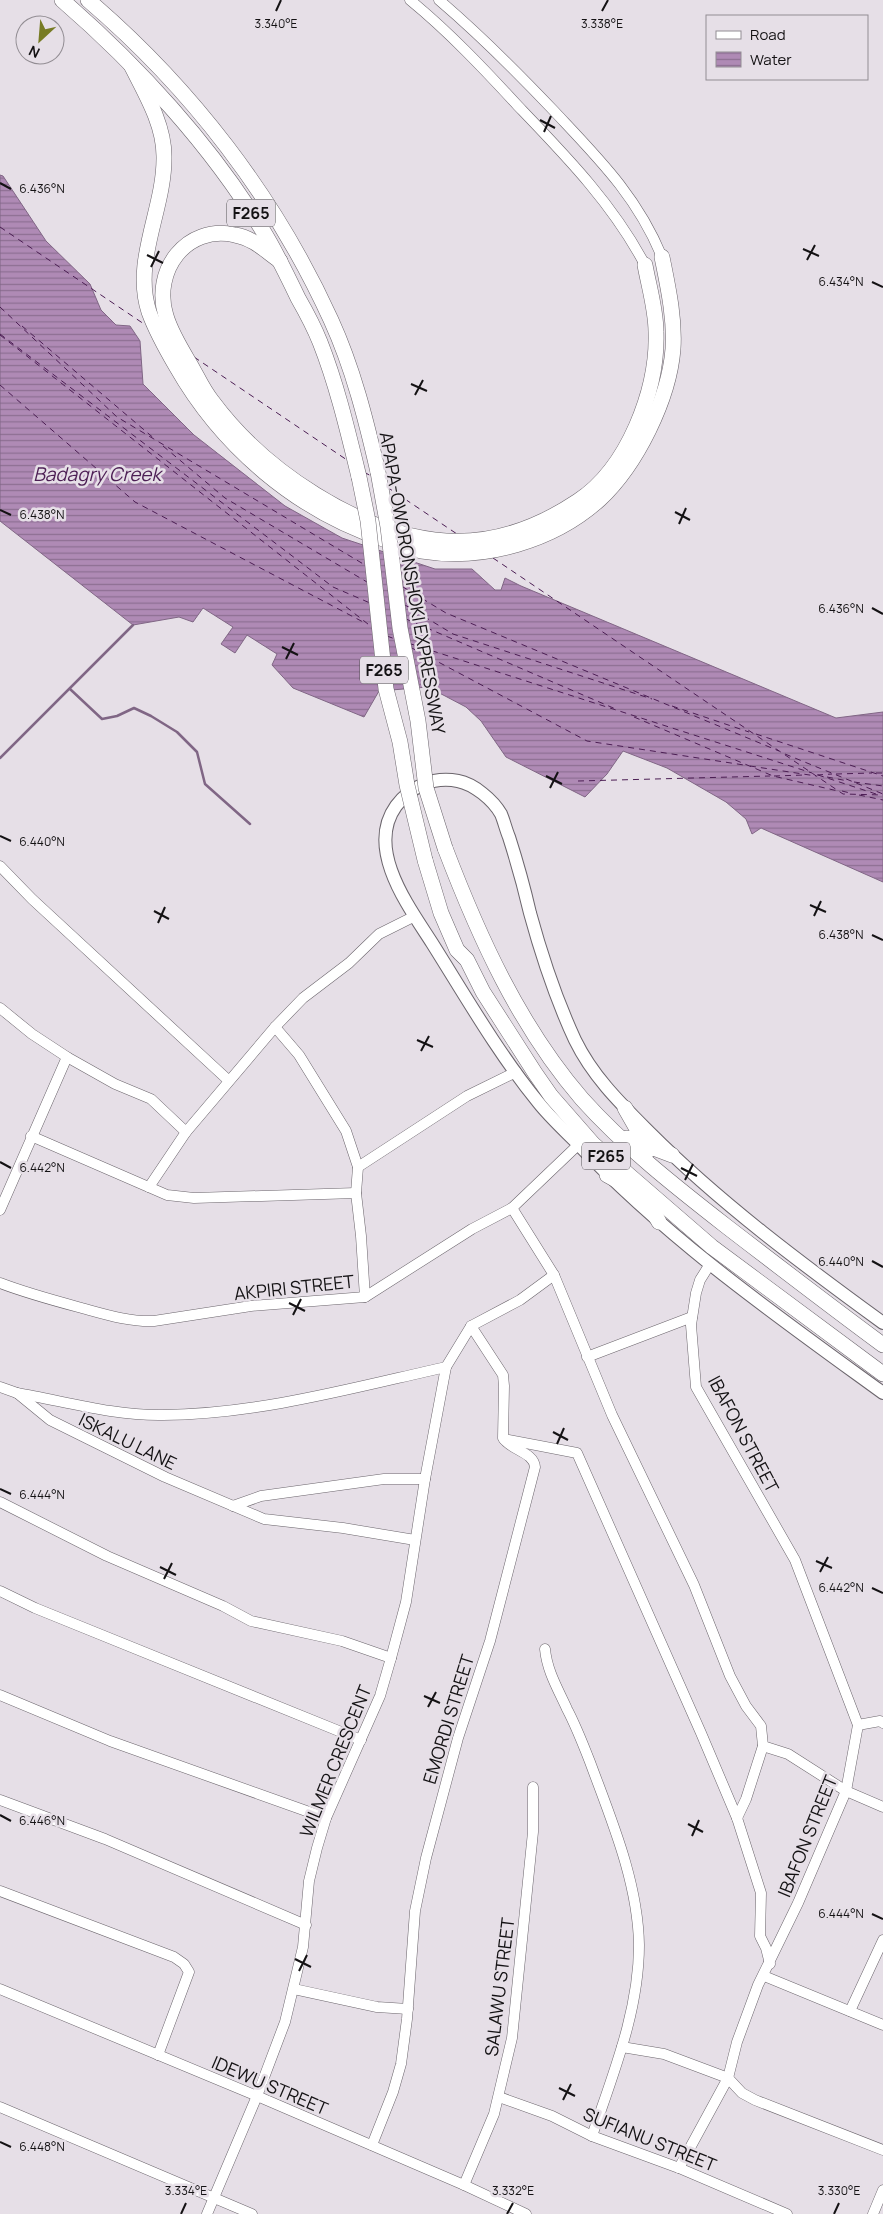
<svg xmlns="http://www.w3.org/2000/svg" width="883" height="2214" font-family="Manrope,sans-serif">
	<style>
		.water { fill: url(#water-rules); stroke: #806685 }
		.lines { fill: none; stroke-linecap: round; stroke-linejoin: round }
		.stream { stroke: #806685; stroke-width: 2.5 }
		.ferry { stroke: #4c1e54; stroke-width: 1; stroke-dasharray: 6 5; stroke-linecap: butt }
		.minor-casing { stroke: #6b656c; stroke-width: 11 }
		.major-casing { stroke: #6b656c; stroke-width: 14 }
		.highway-casing { stroke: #6b656c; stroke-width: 16 }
		.minor { stroke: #fff; stroke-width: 10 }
		.major { stroke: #fff; stroke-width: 12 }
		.highway { stroke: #fff; stroke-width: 15 }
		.highway-bridge-casing { stroke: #6b656c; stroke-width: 16; stroke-linecap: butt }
		.highway-bridge { stroke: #fff; stroke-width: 15 }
		.ticks { fill: none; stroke: #141214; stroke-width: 2 }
		.labels { text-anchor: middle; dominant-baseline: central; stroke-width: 5; stroke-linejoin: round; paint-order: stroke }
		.shield { fill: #e6dfe7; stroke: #535053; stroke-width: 1 }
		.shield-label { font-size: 16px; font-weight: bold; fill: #141214 }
		.street-label { font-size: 18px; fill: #141214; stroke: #e6dfe7 }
		.water-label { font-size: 19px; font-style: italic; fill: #4c1e54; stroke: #e6dfe7 }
		.ticks-label { font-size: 12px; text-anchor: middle; fill: #141214; stroke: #e6dfe7; stroke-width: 5; stroke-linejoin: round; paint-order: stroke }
	</style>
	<defs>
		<pattern id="water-rules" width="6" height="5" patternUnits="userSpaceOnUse" patternTransform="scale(1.25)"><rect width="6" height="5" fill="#af8ab5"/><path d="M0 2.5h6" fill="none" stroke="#8d6f92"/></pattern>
	</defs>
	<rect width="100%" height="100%" fill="#e6dfe7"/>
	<path class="water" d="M0 175 3 176 46 241 90 284 101 310 116 325 130 326 140 341 143 384 194 435 285 506 342 538 435 569H472L495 590H501L505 578 521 586 836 718 883 712V882L761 828 752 834 746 819 726 802 667 768 623 751 607 774 585 797 506 757 481 721 466 707 428 687 379 691 364 717 293 688 272 665 277 654 247 635 235 653 221 644 233 627 203 608 193 622 179 617 133 625 0 521Z"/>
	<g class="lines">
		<g class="stream">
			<path d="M70 689 102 719 117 716 134 708 151 716 177 732 197 752 205 784 250 824"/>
			<path d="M0 758 133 625"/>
		</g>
		<g class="ferry">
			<path d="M0 227 147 326"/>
			<path d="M0 307 117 417 365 565"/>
			<path d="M22 326 156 440"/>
			<path d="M0 334 333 587 370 603"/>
			<path d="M0 335 373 628"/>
			<path d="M194 357 347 460"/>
			<path d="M0 385 135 502 365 623"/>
			<path d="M163 446 225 498 367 582"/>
			<path d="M364 472 371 476"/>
			<path d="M387 487 457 534"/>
			<path d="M493 558 843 794 883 795"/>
			<path d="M403 587 446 613 779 751"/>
			<path d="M405 605 453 634 652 699"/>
			<path d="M406 619 618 710"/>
			<path d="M387 636 395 639"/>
			<path d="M411 644 812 773"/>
			<path d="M410 647 587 741 744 765"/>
			<path d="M672 706 749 732"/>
			<path d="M634 717 773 776 838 791"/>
			<path d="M756 734 883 776"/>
			<path d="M785 754 883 794"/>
			<path d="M750 766 816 776"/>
			<path d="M876 773H883"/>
			<path d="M836 774 872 773"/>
			<path d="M817 775 832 774"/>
			<path d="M818 775 876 794"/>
			<path d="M774 776 805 775"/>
			<path d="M827 777 848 781"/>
			<path d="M578 781 770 776"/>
			<path d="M854 782 883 786"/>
			<path d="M842 791 850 793"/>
			<path d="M859 795 883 800"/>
		</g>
		<g class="minor-casing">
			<g id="minor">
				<path d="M410 0C449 32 484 69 518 106 565 155 613 204 645 265"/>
				<path d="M439 0C480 35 517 72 554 111 598 158 637 196 662 257"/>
				<path d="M0 866 32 899 228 1080"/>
				<path d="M0 1008 32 1034 67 1057 115 1084 151 1099 186 1132"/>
				<path d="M275 1027 299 1055 346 1131 358 1167 356 1193 361 1236 365 1297"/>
				<path d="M31 1136 167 1195 194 1198 356 1193"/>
				<path d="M358 1167 467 1096 516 1072"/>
				<path d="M149 1187 186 1132 275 1027 303 998 349 963 379 934 415 916"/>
				<path d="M512 1208 554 1275 612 1415 694 1585 730 1676 746 1706 761 1726 763 1746 788 1754 846 1791 883 1807"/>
				<path d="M0 1210 67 1057"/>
				<path d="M0 1283C26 1293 52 1300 78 1307 104 1314 128 1322 154 1321L251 1306 365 1297 472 1229 512 1208 578 1145"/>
				<path d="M587 1357 692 1317"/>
				<path d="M0 1387 17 1393C64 1401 114 1416 163 1415 259 1414 352 1388 446 1367L471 1326 520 1300 554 1275"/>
				<path d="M17 1393 50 1420 165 1477 264 1519 343 1528 415 1540"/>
				<path d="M504 1439 577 1453 701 1733 737 1818 761 1893 760 1936 766 1948 770 1964"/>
				<path d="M0 1502 107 1556 223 1606 251 1621 342 1641 391 1658"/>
				<path d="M233 1506 261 1496 384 1479H425"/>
				<path d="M0 1591 35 1608 361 1740"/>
				<path d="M545 1649C547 1671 558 1689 567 1709 576 1726 583 1744 590 1762 611 1819 638 1882 639 1945 639 2011 613 2074 592 2136"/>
				<path d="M0 1695 110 1741 326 1818"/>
				<path d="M858 1725 880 1721 883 1723"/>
				<path d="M0 1800 105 1839 306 1925"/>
				<path d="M737 1818 746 1799 763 1746"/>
				<path d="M0 1891 174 1957 184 1964 189 1972 158 2055"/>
				<path d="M764 1976 883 2025"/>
				<path d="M0 1989 257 2096 464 2185 526 2214"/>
				<path d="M294 1989 377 2007 408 2009"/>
				<path d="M850 2011 883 1940"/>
				<path d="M622 2047 664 2054 728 2078 742 2093 755 2100 883 2150"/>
				<path d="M499 2097 552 2116 592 2136 679 2168 787 2214"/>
				<path d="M0 2107 252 2214"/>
				<path d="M372 2145 393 2092 401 2064 407 2019 415 1911 426 1858 458 1738 490 1641 535 1467C534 1452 510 1450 503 1438L504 1386 503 1375 471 1326"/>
				<path d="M679 2168 728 2078 737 2042 758 1985 798 1903 846 1791 858 1725 795 1560 696 1387 691 1325 696 1293 700 1280 710 1264"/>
				<path d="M464 2185 494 2114 512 2038 533 1832V1787"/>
				<path d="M207 2214 257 2096 285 2022 303 1947 309 1881 317 1848 326 1818 380 1696 391 1658 406 1602 425 1479 446 1367"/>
				<path d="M873 2214 883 2190"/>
			</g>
		</g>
		<g class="major-casing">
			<path id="major" d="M883 1323C802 1264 720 1203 649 1132 621 1104 593 1077 575 1040 556 999 542 957 530 913 524 887 517 862 509 837 506 830 504 821 501 814 493 800 474 784 458 781 433 776 410 787 396 806 365 849 409 907 432 943 466 997 498 1053 538 1102 549 1116 563 1129 576 1142 667 1239 777 1316 883 1393"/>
		</g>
		<g class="highway-casing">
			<g id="highway">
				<path d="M62 0C137 65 211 145 263 231 276 252 287 275 298 298 306 312 314 327 320 342 337 385 348 432 359 477"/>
				<path d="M88 0C191 88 275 197 331 320 353 368 366 420 378 472"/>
				<path d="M131 65C145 93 164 124 164 156 165 209 132 260 149 312 156 331 166 349 176 366 222 447 297 511 386 540 398 544 410 549 422 551 484 561 554 541 600 499 637 464 669 399 673 349 675 318 668 287 662 257"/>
				<path d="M280 261C266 251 253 238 235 235 186 224 152 271 166 316 171 333 181 349 190 364 197 376 203 390 212 401 263 470 359 535 446 541 494 544 539 527 578 501 628 468 658 390 656 332 656 310 649 287 645 265"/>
				<path d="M445 848C479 937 519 1026 582 1099 625 1147 676 1187 726 1226 778 1266 830 1306 883 1345"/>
				<path d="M425 860 441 913 457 950 467 960 483 992 535 1073 551 1096 593 1144 712 1247 883 1374"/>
				<path d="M625 1108 649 1150"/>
				<path d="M627 1138 672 1155"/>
				<path d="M607 1175 636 1191"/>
				<path d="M644 1195 659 1222"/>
			</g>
		</g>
		<use href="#minor" class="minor"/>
		<use href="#major" class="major"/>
		<use href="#highway" class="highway"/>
		<g class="highway-bridge-casing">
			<g id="highway-bridge">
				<path d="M378 472 388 527 400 628 418 721 426 788 445 848"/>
				<path d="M359 477 368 521 386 689 400 742 407 785 425 860"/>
			</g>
		</g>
		<use href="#highway-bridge" class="highway-bridge"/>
	</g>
	<path class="ticks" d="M276 11 281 0M602 11 608 0M540 120 555 128M544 132 551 116M0 183 11 189M803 249 819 256M147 255 163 263M807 260 815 245M151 267 159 251M872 282 883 287M411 384 427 391M415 395 423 380M0 510 11 515M675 512 690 520M679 524 686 508M872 608 883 614M282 647 298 655M286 659 294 643M546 776 562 784M550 788 558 772M0 836 11 841M810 905 826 912M154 911 169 919M814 916 821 901M158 923 165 907M872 935 883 940M417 1040 433 1047M421 1051 429 1036M0 1162 11 1168M681 1168 697 1176M685 1180 693 1164M872 1261 883 1267M289 1303 305 1311M293 1315 301 1299M553 1432 568 1440M557 1444 564 1428M0 1489 11 1494M816 1561 832 1568M160 1567 176 1575M820 1572 828 1557M164 1579 172 1563M872 1588 883 1593M424 1696 440 1703M428 1707 436 1692M0 1815 11 1821M688 1824 703 1832M692 1836 699 1820M872 1914 883 1919M295 1959 311 1967M299 1971 307 1955M559 2088 575 2096M563 2100 571 2084M0 2142 11 2147M181 2214 186 2203M507 2214 513 2203M834 2214 839 2203"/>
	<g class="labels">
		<g class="shield">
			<rect x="227" y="199.5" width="48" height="27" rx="4"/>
			<rect x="360" y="656.5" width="48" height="27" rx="4"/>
			<rect x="582" y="1142.5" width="48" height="27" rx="4"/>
		</g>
		<g class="shield-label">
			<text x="251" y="213">F265</text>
			<text x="384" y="670">F265</text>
			<text x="606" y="1156">F265</text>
		</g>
		<g class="street-label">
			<text transform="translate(413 583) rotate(80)">APAPA-OWORONSHOKI EXPRESSWAY</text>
			<text transform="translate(294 1287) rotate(-6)">AKPIRI STREET</text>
			<text transform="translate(744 1434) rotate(62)">IBAFON STREET</text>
			<text transform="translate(128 1441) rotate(26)">ISKALU LANE</text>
			<text transform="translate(448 1719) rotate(-73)">EMORDI STREET</text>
			<text transform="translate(335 1761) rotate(-68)">WILMER CRESCENT</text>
			<text transform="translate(807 1836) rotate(-68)">IBAFON STREET</text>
			<text transform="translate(499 1987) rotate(-83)">SALAWU STREET</text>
			<text transform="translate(270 2085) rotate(23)">IDEWU STREET</text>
			<text transform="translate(650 2139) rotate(22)">SUFIANU STREET</text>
		</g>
		<g class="water-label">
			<text x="97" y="474">Badagry Creek</text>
		</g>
	</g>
	<g class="ticks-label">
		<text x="276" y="28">3.340°E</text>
		<text x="602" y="28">3.338°E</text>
		<text x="42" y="193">6.436°N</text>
		<text x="841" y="286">6.434°N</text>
		<text x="42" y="519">6.438°N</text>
		<text x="841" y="613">6.436°N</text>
		<text x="42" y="846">6.440°N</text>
		<text x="841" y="939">6.438°N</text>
		<text x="42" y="1172">6.442°N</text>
		<text x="841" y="1266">6.440°N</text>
		<text x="42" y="1499">6.444°N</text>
		<text x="841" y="1592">6.442°N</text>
		<text x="42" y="1825">6.446°N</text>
		<text x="841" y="1918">6.444°N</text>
		<text x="42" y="2151">6.448°N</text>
		<text x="186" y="2195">3.334°E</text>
		<text x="513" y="2195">3.332°E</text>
		<text x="839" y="2195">3.330°E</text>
	</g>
	<rect x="706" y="15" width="162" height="65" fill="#e6dfe7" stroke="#928d93"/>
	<rect x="716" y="31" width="25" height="8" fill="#ffffff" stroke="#928d93"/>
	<text x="750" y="40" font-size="15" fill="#141214">Road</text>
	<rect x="716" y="52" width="25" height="15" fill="url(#water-rules)" stroke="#928d93"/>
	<text x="750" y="65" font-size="15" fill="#141214">Water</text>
	<g transform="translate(40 40) rotate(206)"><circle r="24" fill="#e6dfe7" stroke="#928d93"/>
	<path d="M0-4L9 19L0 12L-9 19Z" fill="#777b24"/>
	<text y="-8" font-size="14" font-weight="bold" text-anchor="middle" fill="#141214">N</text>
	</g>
</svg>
